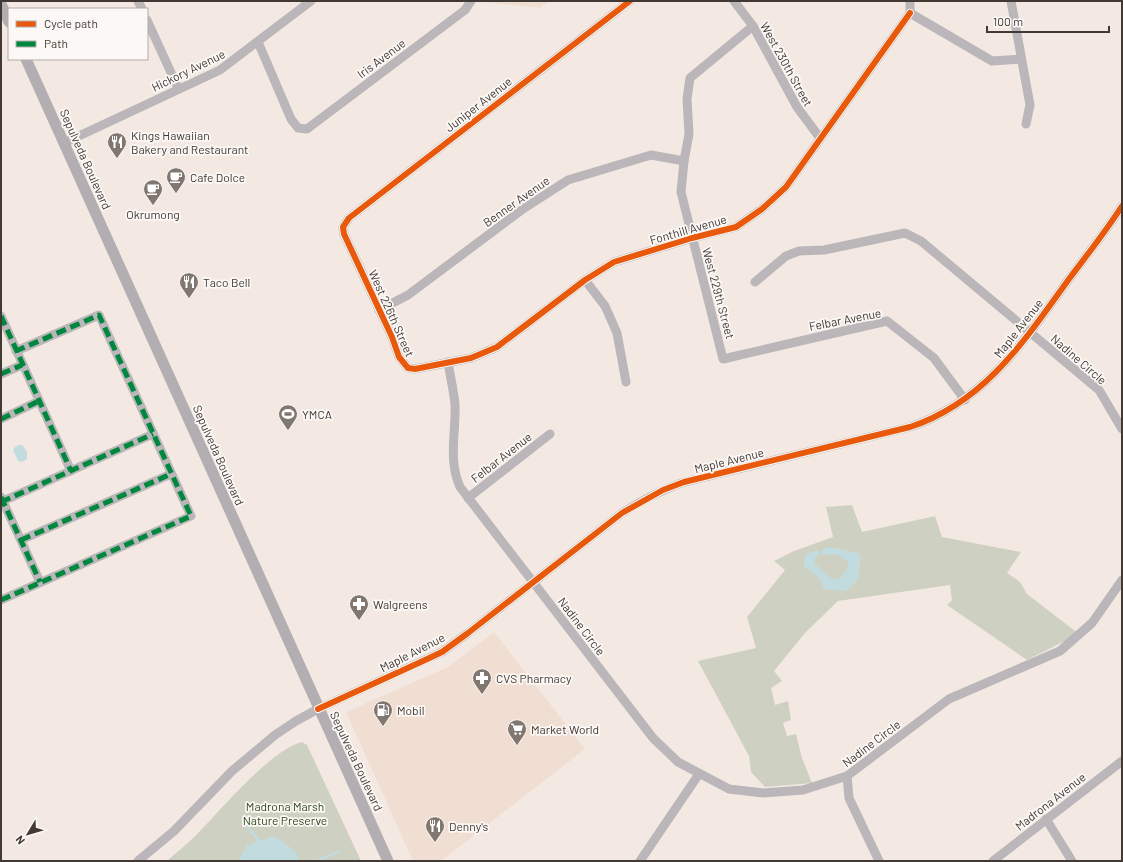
<svg xmlns="http://www.w3.org/2000/svg" width="1123" height="862" font-family="Barlow,sans-serif">
	<style>
		.built { fill: #f1ded2 }
		.green { fill: #ced1c2 }
		.water { fill: #c1dbdf }
		.lines { fill: none; stroke-linecap: round; stroke-linejoin: round }
		.stream { stroke: #c1dbdf; stroke-width: 2.5 }
		.minor { stroke: #bab6b9; stroke-width: 9 }
		.major { stroke: #b3aeb1; stroke-width: 11 }
		.quiet { stroke: #00873e; stroke-width: 5; stroke-dasharray: 10 5; stroke-linecap: butt }
		.cycleway-casing { stroke: #fcf8f6; stroke-width: 8 }
		.cycleway { stroke: #e8590c; stroke-width: 6 }
		.labels { text-anchor: middle; dominant-baseline: central; stroke-width: 3.5; stroke-linejoin: round; paint-order: stroke }
		.street-label { font-size: 12px; fill: #413934; stroke: #fcf8f6 }
		.poi-label { font-size: 12px; fill: #413934; stroke: #fcf8f6; text-anchor: start }
		.park-label { font-size: 12px; fill: #2e491d; stroke: #fcf8f6 }
	</style>
	<rect width="100%" height="100%" fill="#f4e9e2"/>
	<g class="built">
		<path d="M472 1H549L540 8Z"/>
		<path d="M494 632 585 749 441 861H413L346 712 448 667Z"/>
	</g>
	<g class="green">
		<path d="M852 505 862 532 935 516 942 537 1021 552 1007 573 1020 582 1027 594 1079 634 1027 660 947 605 952 600 950 585 838 601 805 633 774 671 782 681 771 688 775 705 788 701 791 720 783 723 787 736 796 734 802 758 812 783 765 787 751 772 749 756 698 661 756 648 747 617 785 570 774 561 794 551 833 537 826 507Z"/>
		<path d="M302 742 307 745 361 861H167C178 851 191 841 201 830 224 806 271 750 302 742Z"/>
	</g>
	<g class="water">
		<path d="M19 445H22L27 452V459L22 462 18 461 13 450 15 447Z"/>
		<path d="M829 547 858 553 861 556C859 564 861 574 856 582 853 586 849 586 847 591L824 589C821 576 812 574 804 566V559L807 554 818 550 820 554 817 557 814 563 832 579H839C843 574 849 570 848 562L839 555H823L821 550Z"/>
		<path d="M275 836 295 851 300 861H238L247 845Z"/>
	</g>
	<g class="lines">
		<g class="stream">
			<path d="M242 820 259 841"/>
			<path d="M317 861 338 852"/>
		</g>
		<g class="minor">
			<path d="M138 1 142 9"/>
			<path d="M630 1 349 218 343 227 344 234 392 337 399 357 408 368 415 369 471 358 497 347 585 280 614 262 692 238 736 227 762 209 786 187 910 13"/>
			<path d="M734 1 753 26 797 107 820 138"/>
			<path d="M1011 1 1030 105 1026 124"/>
			<path d="M910 13 992 61 1021 59"/>
			<path d="M910 13V1"/>
			<path d="M147 20 178 88"/>
			<path d="M753 26 690 78 687 99 689 134 684 161 681 192 723 359 887 321 934 358 965 400"/>
			<path d="M258 42 291 119 298 128 307 129 465 10 471 1"/>
			<path d="M64 143 220 70 311 1"/>
			<path d="M585 280 605 306 617 333 626 382"/>
			<path d="M755 282 786 256 799 251 824 250 905 233 921 241 1099 390 1122 429"/>
			<path d="M379 310 408 295 523 209 568 180 651 155 684 161"/>
			<path d="M1 316 71 471"/>
			<path d="M448 362C450 376 454 391 455 405 456 434 448 460 460 487L653 738 678 762 729 789 763 793 803 790 847 776 949 699 1060 651 1092 623 1122 580"/>
			<path d="M1 374 22 365"/>
			<path d="M1 419 39 401"/>
			<path d="M1 497 40 582"/>
			<path d="M468 498 550 434"/>
			<path d="M1 502 153 434"/>
			<path d="M21 540 171 474"/>
			<path d="M1 600 191 516 99 315 16 351"/>
			<path d="M847 776 849 798 879 861"/>
			<path d="M1046 819 1072 861"/>
			<path d="M138 861 174 831 232 771 275 735 296 721 318 709 442 652 468 633 622 513C641 501 660 491 681 483L910 427C985 402 1025 340 1069 279 1087 255 1106 231 1122 206"/>
			<path d="M640 861 699 774"/>
			<path d="M993 861 1122 761"/>
		</g>
		<g class="major">
			<path d="M1 4 9 22"/>
			<path d="M26 59 388 861"/>
		</g>
		<g class="quiet">
			<path d="M1 316 71 471"/>
			<path d="M1 374 22 365"/>
			<path d="M1 419 39 401"/>
			<path d="M1 497 40 582"/>
			<path d="M1 502 153 434"/>
			<path d="M21 540 171 474"/>
			<path d="M1 600 191 516 99 315 16 351"/>
		</g>
		<g class="cycleway-casing">
			<g id="cycleway">
				<path d="M630 1 349 218 343 227 344 234 392 337 399 357 408 368 415 369 471 358 497 347 585 280 614 262 692 238 736 227 762 209 786 187 910 13"/>
				<path d="M318 709 423 661 442 652 468 633 622 513 663 490 684 482 910 427C985 402 1025 340 1069 279 1087 255 1106 231 1122 206"/>
			</g>
		</g>
		<use href="#cycleway" class="cycleway"/>
	</g>
	<defs>
		<g id="restaurant-pin" transform="scale(1)"><path d="M0 17L-7.5 6A9.5 9.5 0 1 1 7.5 6Z" fill="#807771" stroke="#fcf8f6"/><path d="M-5-6h1v4h1v-4h1v4h1v-4h1v5L-1.5 .5V6h-2V.5L-5-1ZM5-6V6H3V1.5H1.5Q1.5-4 5-6Z" fill="#fff"/></g>
		<g id="cafe-pin" transform="scale(1)"><path d="M0 17L-7.5 6A9.5 9.5 0 1 1 7.5 6Z" fill="#807771" stroke="#fcf8f6"/><path d="M-5.5-4.5H6V0H3Q3 3.5 0 3.5H-2.5Q-5.5 3.5-5.5 0ZM3-3.2v2h1.7v-2ZM-6 4.5H4V6H-6Z" fill="#fff"/></g>
		<g id="stadium-pin" transform="scale(1)"><path d="M0 17L-7.5 6A9.5 9.5 0 1 1 7.5 6Z" fill="#807771" stroke="#fcf8f6"/><path d="M0-5a6.5 5 0 1 0 0 10a6.5 5 0 1 0 0-10ZM-3.5-1.8h7v3.6h-7Z" fill="#fff"/></g>
		<g id="pharmacy-pin" transform="scale(1)"><path d="M0 17L-7.5 6A9.5 9.5 0 1 1 7.5 6Z" fill="#807771" stroke="#fcf8f6"/><path d="M-2-6h4v4h4v4h-4v4h-4v-4h-4v-4h4Z" fill="#fff"/></g>
		<g id="fuel-pin" transform="scale(1)"><path d="M0 17L-7.5 6A9.5 9.5 0 1 1 7.5 6Z" fill="#807771" stroke="#fcf8f6"/><path d="M-5.5-6h7V0h2V4h1.3V-2.5L3-4.5l.8-.8L6-3V5H2.5V1h-1V6h-7ZM-4.2-4.7v3.2H.2V-4.7Z" fill="#fff"/></g>
		<g id="supermarket-pin" transform="scale(1)"><path d="M0 17L-7.5 6A9.5 9.5 0 1 1 7.5 6Z" fill="#807771" stroke="#fcf8f6"/><path d="M-6-5.5h2.5l.6 2H6L4.5 2H-2.5L-4.4-4H-6ZM-1.5 3.2a1.3 1.3 0 1 0 .1 0ZM3 3.2a1.3 1.3 0 1 0 .1 0Z" fill="#fff"/></g>
	</defs>
	<g fill-rule="evenodd">
		<use href="#restaurant-pin" x="117" y="142"/>
		<use href="#cafe-pin" x="176" y="177"/>
		<use href="#cafe-pin" x="153" y="189"/>
		<use href="#restaurant-pin" x="189" y="282"/>
		<use href="#stadium-pin" x="288" y="414"/>
		<use href="#pharmacy-pin" x="359" y="604"/>
		<use href="#pharmacy-pin" x="482" y="678"/>
		<use href="#fuel-pin" x="383" y="710"/>
		<use href="#supermarket-pin" x="517" y="729"/>
		<use href="#restaurant-pin" x="435" y="826"/>
	</g>
	<g class="labels">
		<g class="street-label">
			<text transform="translate(381 58) rotate(-37)">Iris Avenue</text>
			<text transform="translate(787 64) rotate(61)">West 230th Street</text>
			<text transform="translate(188 70) rotate(-26)">Hickory Avenue</text>
			<text transform="translate(478 104) rotate(-38)">Juniper Avenue</text>
			<text transform="translate(86 159) rotate(66)">Sepulveda Boulevard</text>
			<text transform="translate(516 201) rotate(-35)">Benner Avenue</text>
			<text transform="translate(688 229) rotate(-16)">Fonthill Avenue</text>
			<text transform="translate(719 293) rotate(75)">West 229th Street</text>
			<text transform="translate(392 313) rotate(66)">West 226th Street</text>
			<text transform="translate(845 319) rotate(-11)">Felbar Avenue</text>
			<text transform="translate(1018 328) rotate(-52)">Maple Avenue</text>
			<text transform="translate(1079 359) rotate(41)">Nadine Circle</text>
			<text transform="translate(219 455) rotate(66)">Sepulveda Boulevard</text>
			<text transform="translate(501 457) rotate(-38)">Felbar Avenue</text>
			<text transform="translate(729 460) rotate(-14)">Maple Avenue</text>
			<text transform="translate(582 626) rotate(53)">Nadine Circle</text>
			<text transform="translate(412 652) rotate(-27)">Maple Avenue</text>
			<text transform="translate(871 743) rotate(-37)">Nadine Circle</text>
			<text transform="translate(357 761) rotate(65)">Sepulveda Boulevard</text>
			<text transform="translate(1050 801) rotate(-38)">Madrona Avenue</text>
		</g>
		<g class="poi-label">
			<text x="131" y="135">Kings Hawaiian<tspan x="131" dy="14">Bakery and Restaurant</tspan></text>
			<text x="190" y="177">Cafe Dolce</text>
			<text x="153" y="214" text-anchor="middle">Okrumong</text>
			<text x="203" y="282">Taco Bell</text>
			<text x="302" y="414">YMCA</text>
			<text x="373" y="604">Walgreens</text>
			<text x="496" y="678">CVS Pharmacy</text>
			<text x="397" y="710">Mobil</text>
			<text x="531" y="729">Market World</text>
			<text x="449" y="826">Denny's</text>
		</g>
		<g class="park-label">
			<text x="285" y="806">Madrona Marsh<tspan x="285" dy="14">Nature Preserve</tspan></text>
		</g>
	</g>
	<rect width="1123" height="862" fill="none" stroke="#413934" stroke-width="4"/>
	<rect x="8" y="8" width="140" height="52" fill="#fcf8f6" stroke="#b1aca8"/>
	<rect x="16" y="21" width="20" height="6" fill="#e8590c" stroke="#b1aca8"/>
	<text x="44" y="28" font-size="12" fill="#413934">Cycle path</text>
	<rect x="16" y="41" width="20" height="6" fill="#00873e" stroke="#b1aca8"/>
	<text x="44" y="48" font-size="12" fill="#413934">Path</text>
	<g transform="translate(28 834) rotate(232)" stroke="#fcf8f6" stroke-width="3" paint-order="stroke">
	<path d="M0-3L7 15L0 10L-7 15Z" fill="#413934"/>
	<text y="-6" font-size="11" font-weight="bold" text-anchor="middle" fill="#413934">N</text>
	</g>
	<path d="M987 26v6h122v-6" fill="none" stroke="#413934" stroke-width="2"/>
	<text x="993" y="26" font-size="12" fill="#413934" stroke="#fcf8f6" stroke-width="3" paint-order="stroke">100 m</text>
</svg>
